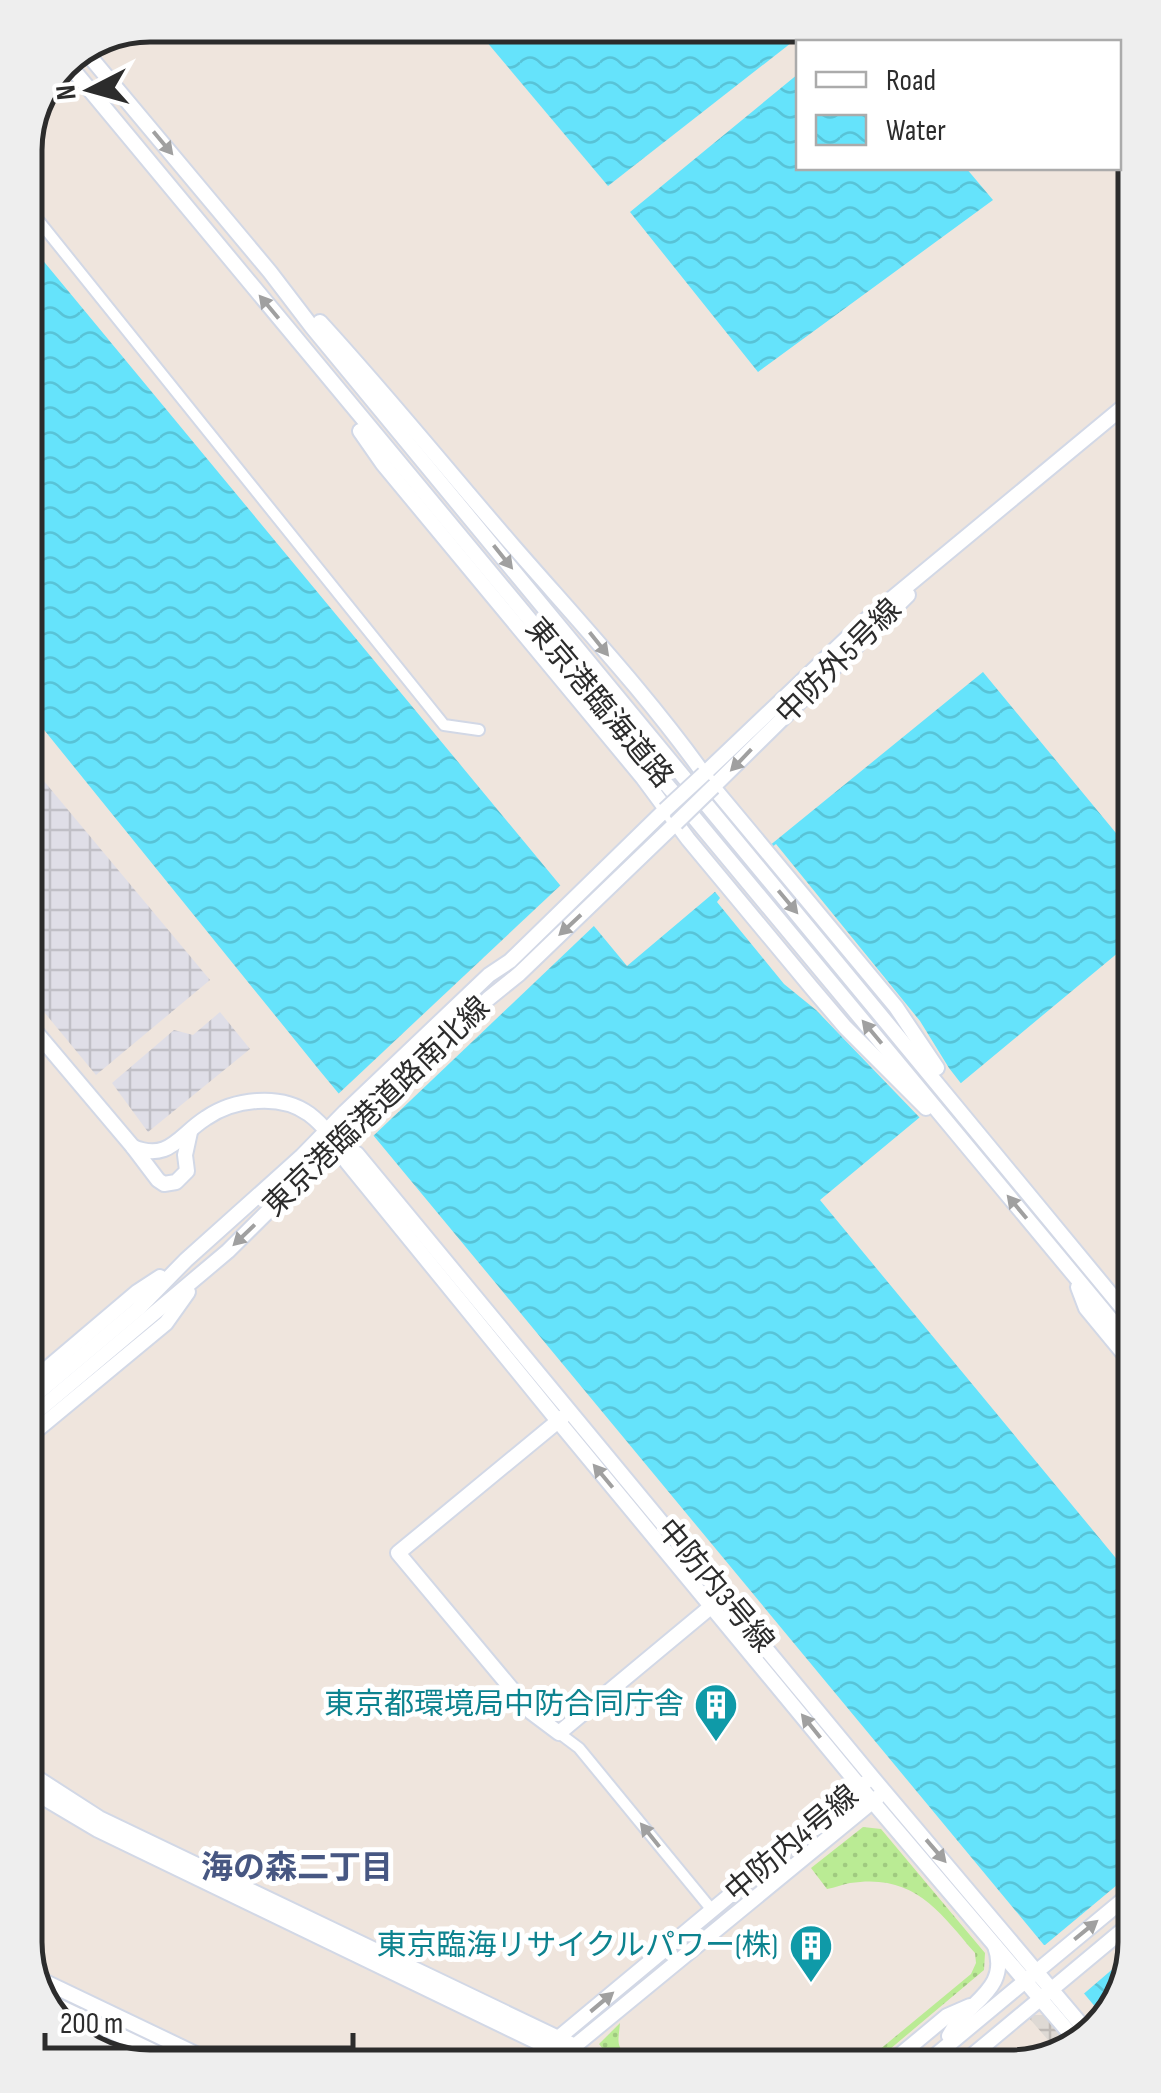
<svg xmlns="http://www.w3.org/2000/svg" width="1161" height="2093" font-family="'Sofia Sans Condensed','Noto Sans JP',sans-serif">
	<style>
		.industrial { fill: url(#industrial-grid) }
		.grass { fill: url(#grass-dots) }
		.plaza { fill: url(#plaza-grid) }
		.water { fill: url(#water-waves) }
		.pier { fill: #efe5dd }
		.lines { fill: none; stroke-linecap: round; stroke-linejoin: round }
		.street-casing { stroke: #d2d8e6; stroke-width: 14 }
		.secondary-casing { stroke: #d2d8e6; stroke-width: 18 }
		.street { stroke: #fff; stroke-width: 10 }
		.secondary { stroke: #fff; stroke-width: 14 }
		.secondary-bridge-casing { stroke: #d2d8e6; stroke-width: 18; stroke-linecap: butt }
		.secondary-bridge { stroke: #fff; stroke-width: 14 }
		.oneway { fill: #a0a0a0 }
		.labels { text-anchor: middle; dominant-baseline: central; stroke-width: 10; stroke-linejoin: round; paint-order: stroke }
		.street-label { font-size: 30px; fill: #2c2c2c; stroke: #fff }
		.culture-label { font-size: 30px; fill: #0d838f; stroke: #fff; text-anchor: end }
		.neighbourhood-label { font-size: 32px; font-weight: bold; fill: #475782; stroke: #fff }
		.rim { fill: none; stroke: #2c2c2c; stroke-width: 5 }
	</style>
	<defs>
		<pattern id="industrial-grid" width="8" height="8" patternUnits="userSpaceOnUse" patternTransform="scale(2.5)"><rect width="8" height="8" fill="#dfdee7"/><path d="M0 4h8M4 0v8" fill="none" stroke="#c0bfc6"/></pattern>
		<pattern id="grass-dots" width="8" height="8" patternUnits="userSpaceOnUse" patternTransform="scale(2.5)"><rect width="8" height="8" fill="#baeb94"/><path d="M2 2h.1M6 6h.1" fill="none" stroke="#a0ca80" stroke-width="1.8" stroke-linecap="round"/></pattern>
		<pattern id="plaza-grid" width="8" height="8" patternUnits="userSpaceOnUse" patternTransform="scale(2.5)"><rect width="8" height="8" fill="#ded9d4"/><path d="M0 4h8M4 0v8" fill="none" stroke="#bfbab6"/></pattern>
		<pattern id="water-waves" width="16" height="10" patternUnits="userSpaceOnUse" patternTransform="scale(2.5)"><rect width="16" height="10" fill="#65e3fb"/><path d="M0 5q4-4 8 0t8 0" fill="none" stroke="#58c3d7"/></pattern>
	</defs>
	<rect width="100%" height="100%" fill="#efe5dd"/>
	<g class="industrial">
		<path d="M28 762 210 980 96 1075 30 995Z"/>
		<path d="M220 1012 250 1049 148 1132 112 1083 174 1030 193 1035Z"/>
	</g>
	<g class="grass">
		<path d="M863 1827 881 1829 985 1953 984 1970 877 2060H867L971 1974 976 1963 975 1953C939 1911 914 1873 850 1883 843 1884 835 1888 827 1889L811 1868Z"/>
		<path d="M620 2023C618 2045 615 2045 633 2063H614L599 2044Z"/>
	</g>
	<path class="plaza" d="M1034 2015H1046L1068 2037 1064 2041 1048 2040 1029 2018Z"/>
	<g class="water">
		<path d="M478 25H814L608 186 475 28Z"/>
		<path d="M798 74V168H966L993 200 758 372 630 212Z"/>
		<path d="M26 240 627 966 774 842 983 672 1130 850 1131 942 820 1200 1134 1580 1136 1951 1115 2013 1106 2020 320 1071 28 710Z"/>
	</g>
	<g class="pier">
		<path d="M766 842 771 848 776 844 920 1021 949 1068 963 1086 922 1120 816 1010 784 984 717 902 720 898 712 888Z"/>
		<path d="M564 882 597 923 370 1139 335 1097Z"/>
		<path d="M1135 1870 1136 1949 1080 1997 1038 1945H1045Z"/>
	</g>
	<g class="lines">
		<g class="street-casing">
			<g id="street">
				<path d="M26 205 444 725 479 730"/>
				<path d="M559 1733 579 1748 712 1910"/>
			</g>
		</g>
		<g class="secondary-casing">
			<g id="secondary">
				<path d="M86 52 270 272 312 327 1133 1321"/>
				<path d="M65 60 1133 1346"/>
				<path d="M320 322C387 395 449 472 514 547 582 625 654 702 713 787L896 1007 937 1068"/>
				<path d="M360 431 383 464 643 778 688 839 811 987 845 1027 926 1108"/>
				<path d="M704 774 866 620 1128 403"/>
				<path d="M713 787 908 595"/>
				<path d="M30 1025 133 1147 158 1180 164 1184 176 1182 187 1171 185 1155 190 1132"/>
				<path d="M338 1144 357 1154 872 1777 1089 2034"/>
				<path d="M133 1147C169 1162 179 1135 206 1118 234 1099 280 1093 309 1114 325 1126 338 1145 347 1162L558 1421 872 1801 1078 2043"/>
				<path d="M1078 1287 1086 1308 1133 1365"/>
				<path d="M32 1381 137 1292 160 1277"/>
				<path d="M32 1398 138 1309 186 1260 302 1156 345 1112 489 975 510 961 665 810"/>
				<path d="M32 1416 228 1251 356 1124 488 999 519 974 676 823"/>
				<path d="M563 1417 398 1553 531 1712 559 1733 719 1600"/>
				<path d="M32 1434 166 1323 188 1292"/>
				<path d="M34 1776 99 1818 575 2046"/>
				<path d="M34 1792 98 1830 564 2055"/>
				<path d="M35 1977 223 2067"/>
				<path d="M39 1997 186 2067"/>
				<path d="M949 2036C965 2002 1011 1991 995 1946"/>
				<path d="M968 2059 1136 1919"/>
				<path d="M894 2060 947 2016 970 2006"/>
				<path d="M930 2060 1135 1890"/>
				<path d="M554 2063 878 1797"/>
				<path d="M527 2064 865 1783"/>
			</g>
		</g>
		<use href="#street" class="street"/>
		<use href="#secondary" class="secondary"/>
		<g class="secondary-bridge-casing">
			<g id="secondary-bridge">
				<path d="M665 810 704 774"/>
				<path d="M676 823 713 787"/>
			</g>
		</g>
		<use href="#secondary-bridge" class="secondary-bridge"/>
	</g>
	<defs><path id="oneway-solid" d="M-6-.8H1V-3.2L6.5 0L1 3.2V.8H-6Z" transform="scale(2.5)"/></defs>
	<g class="oneway">
		<use href="#oneway-solid" transform="translate(163 143) rotate(50)"/>
		<use href="#oneway-solid" transform="translate(269 307) rotate(-130)"/>
		<use href="#oneway-solid" transform="translate(503 557) rotate(51)"/>
		<use href="#oneway-solid" transform="translate(599 644) rotate(51)"/>
		<use href="#oneway-solid" transform="translate(741 760) rotate(134)"/>
		<use href="#oneway-solid" transform="translate(788 902) rotate(50)"/>
		<use href="#oneway-solid" transform="translate(570 925) rotate(137)"/>
		<use href="#oneway-solid" transform="translate(872 1032) rotate(-130)"/>
		<use href="#oneway-solid" transform="translate(1017 1207) rotate(-130)"/>
		<use href="#oneway-solid" transform="translate(244 1235) rotate(136)"/>
		<use href="#oneway-solid" transform="translate(603 1476) rotate(-130)"/>
		<use href="#oneway-solid" transform="translate(811 1726) rotate(-129)"/>
		<use href="#oneway-solid" transform="translate(650 1835) rotate(-129)"/>
		<use href="#oneway-solid" transform="translate(936 1851) rotate(49)"/>
		<use href="#oneway-solid" transform="translate(1086 1930) rotate(-39)"/>
		<use href="#oneway-solid" transform="translate(602 2002) rotate(-40)"/>
	</g>
	<defs>
		<g id="building-pin" transform="scale(2.25)"><path d="M0 17L-7.5 6A9.5 9.5 0 1 1 7.5 6Z" fill="#0f9aa8" stroke="#fff"/><path d="M-4-6H4V6H1V3H-1V6H-4ZM-2.5-4.3h1.7v1.8h-1.7ZM.8-4.3h1.7v1.8H.8ZM-2.5-1h1.7V.8h-1.7ZM.8-1h1.7V.8H.8Z" fill="#fff"/></g>
	</defs>
	<g fill-rule="evenodd">
		<use href="#building-pin" x="716" y="1705"/>
		<use href="#building-pin" x="811" y="1946"/>
	</g>
	<g class="labels">
		<g class="street-label">
			<text transform="translate(839 662) rotate(-45)">中防外5号線</text>
			<text transform="translate(599 703) rotate(50)">東京港臨海道路</text>
			<text transform="translate(377 1107) rotate(-44)">東京港臨港道路南北線</text>
			<text transform="translate(715 1586) rotate(50)">中防内3号線</text>
			<text transform="translate(792 1844) rotate(-40)">中防内4号線</text>
		</g>
		<g class="culture-label">
			<text x="684" y="1705">東京都環境局中防合同庁舎</text>
			<text x="778" y="1946">東京臨海リサイクルパワー(株)</text>
		</g>
		<g class="neighbourhood-label">
			<text x="297" y="1868">海の森二丁目</text>
		</g>
	</g>
	<path d="M0 0H1161V2093H0ZM150 42H1010A108 108 0 0 1 1118 150V1942A108 108 0 0 1 1010 2050H150A108 108 0 0 1 42 1942V150A108 108 0 0 1 150 42Z" fill="#eee" fill-rule="evenodd"/>
	<path class="rim" d="M150 42H1010A108 108 0 0 1 1118 150V1942A108 108 0 0 1 1010 2050H150A108 108 0 0 1 42 1942V150A108 108 0 0 1 150 42Z"/>
	<rect x="796" y="40" width="325" height="130" fill="#ffffff" stroke="#ababab" stroke-width="2.5"/>
	<rect x="816" y="72" width="50" height="15" fill="#ffffff" stroke="#ababab" stroke-width="2.5"/>
	<text x="886" y="90" font-size="30" fill="#2c2c2c">Road</text>
	<rect x="816" y="115" width="50" height="30" fill="url(#water-waves)" stroke="#ababab" stroke-width="2.5"/>
	<text x="886" y="140" font-size="30" fill="#2c2c2c">Water</text>
	<g transform="translate(90 90) rotate(264)" stroke="#ffffff" stroke-width="8" paint-order="stroke">
	<path d="M0-8L18 38L0 25L-18 38Z" fill="#2c2c2c"/>
	<text y="-15" font-size="28" font-weight="bold" text-anchor="middle" fill="#2c2c2c">N</text>
	</g>
	<path d="M45 2033v15h308v-15" fill="none" stroke="#2c2c2c" stroke-width="5"/>
	<text x="60" y="2033" font-size="30" fill="#2c2c2c" stroke="#ffffff" stroke-width="8" paint-order="stroke">200 m</text>
</svg>
